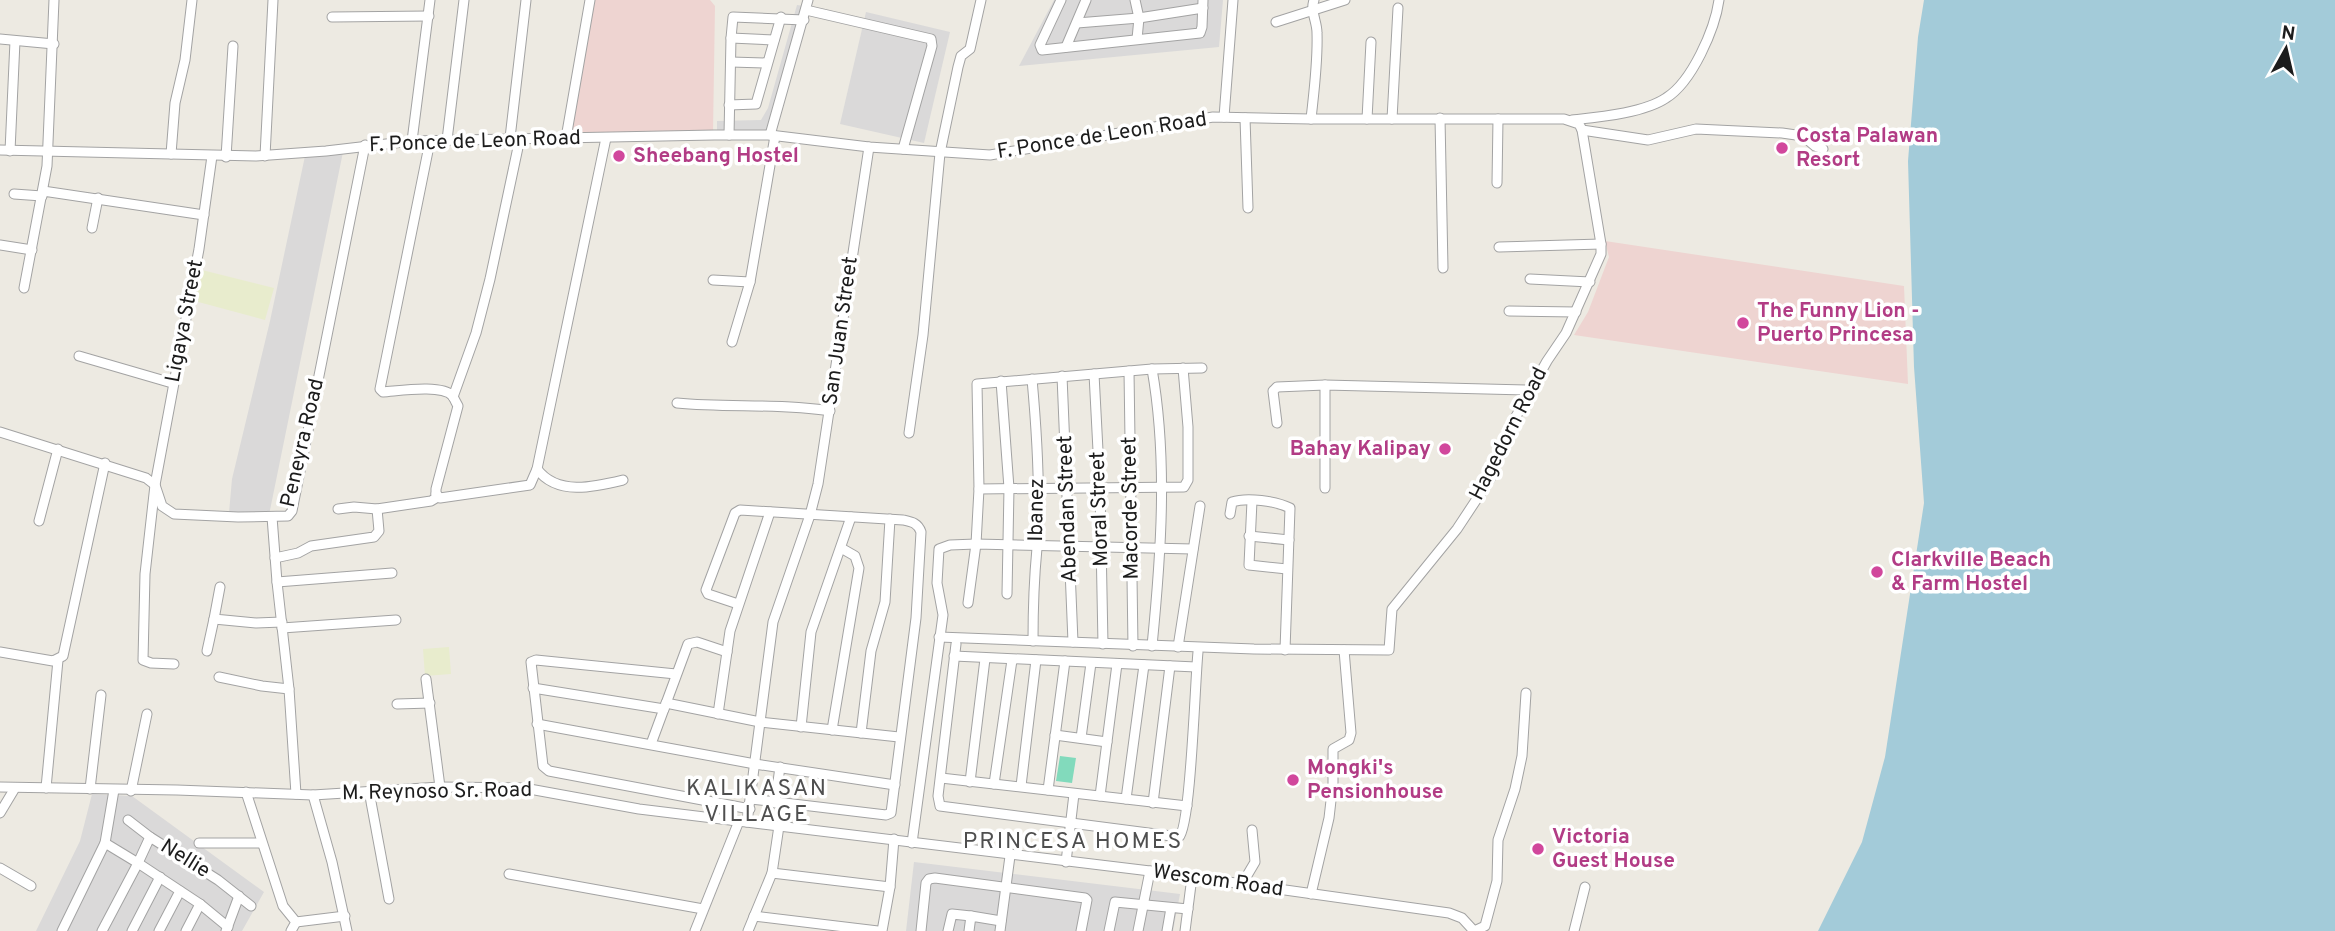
<svg xmlns="http://www.w3.org/2000/svg" width="2335" height="931" font-family="Overpass,sans-serif">
	<style>
		.residential { fill: #dad9d9 }
		.commercial { fill: #eed4d1 }
		.farmland { fill: #e8eccd }
		.pitch { fill: #82dabc }
		.water { fill: #a3cbd9 }
		.lines { fill: none; stroke-linecap: round; stroke-linejoin: round }
		.minor-casing { stroke: #a3a3a3; stroke-width: 11 }
		.minor { stroke: #fff; stroke-width: 9 }
		.hotel-dot { fill: #d1479c; stroke: #fff; stroke-width: 2.5 }
		.labels { text-anchor: middle; dominant-baseline: central; stroke-width: 7; stroke-linejoin: round; paint-order: stroke }
		.street-label { font-size: 21px; fill: #1c1c1c; stroke: #fff }
		.hotel-label { font-size: 21px; font-weight: bold; fill: #b23c85; stroke: #fff; text-anchor: start }
		.neighbourhood-label { font-size: 23px; letter-spacing: 2px; fill: #4f4f4f; stroke: #fff }
	</style>
	<rect width="100%" height="100%" fill="#edeae2"/>
	<g class="residential">
		<path d="M1054 0H1223L1219 47 1019 66Z"/>
		<path d="M797 5 804 6 768 132H717V121L761 120 768 108Z"/>
		<path d="M866 12 950 32 924 143 840 124Z"/>
		<path d="M343 152 269 515 229 513 232 479 270 321 305 156Z"/>
		<path d="M92 794 132 796 264 892 242 931H36L80 841Z"/>
		<path d="M914 862 1180 894 1173 931H906Z"/>
	</g>
	<g class="commercial">
		<path d="M590 0H710L715 6 713 132H567Z"/>
		<path d="M1605 241 1904 286 1908 384 1574 335 1588 312 1609 257Z"/>
	</g>
	<g class="farmland">
		<path d="M198 269 274 288 265 320 191 300Z"/>
		<path d="M449 647 451 674 425 676 423 649Z"/>
	</g>
	<path class="pitch" d="M1060 756 1076 758 1072 783 1056 781Z"/>
	<path class="water" d="M1924 0H2335V931H1818L1862 842 1885 757 1924 503 1914 367 1908 161 1918 37Z"/>
	<g class="lines">
		<g class="minor-casing">
			<g id="minor">
				<path d="M1061 0 1040 45 1042 50 1200 33 1202 27 1203 0"/>
				<path d="M1135 0 1139 18 1137 39"/>
				<path d="M806 10 931 39 932 46 903 149"/>
				<path d="M332 17 429 16"/>
				<path d="M1276 22 1345 0"/>
				<path d="M1077 23 1139 18 1203 8"/>
				<path d="M731 38 774 40"/>
				<path d="M0 39 54 44"/>
				<path d="M1066 47 1086 0"/>
				<path d="M731 62 767 63"/>
				<path d="M729 105 756 104 781 17"/>
				<path d="M1224 117 1233 0"/>
				<path d="M1245 118 1248 208"/>
				<path d="M1440 118 1443 268"/>
				<path d="M1311 119C1314 91 1318 62 1317 33 1317 21 1310 12 1314 0"/>
				<path d="M1367 119 1371 42"/>
				<path d="M1392 119 1398 8"/>
				<path d="M1572 120C1599 117 1644 113 1666 98 1692 82 1715 29 1719 0"/>
				<path d="M1582 130 1648 140 1696 129 1782 133 1803 136 1815 146 1823 149"/>
				<path d="M729 135 731 38 733 17 804 20"/>
				<path d="M770 135 808 0"/>
				<path d="M510 138 526 0"/>
				<path d="M566 138 590 0"/>
				<path d="M606 138 537 469C557 496 594 487 623 480"/>
				<path d="M447 140 464 0"/>
				<path d="M412 141 430 0"/>
				<path d="M0 150 256 156 326 151 412 141 714 135H770L869 147 990 155 1213 117 1311 119H1564L1579 124 1582 130 1601 244V254L1566 333 1547 361 1514 420 1490 479 1457 529 1392 609 1389 650 1254 649 939 637"/>
				<path d="M10 151 15 41"/>
				<path d="M171 154 175 103 185 60 192 0"/>
				<path d="M265 156 273 0"/>
				<path d="M226 157 233 46"/>
				<path d="M1497 183 1498 119"/>
				<path d="M14 194 42 196 43 191 204 215"/>
				<path d="M92 228 98 198"/>
				<path d="M0 245 32 250"/>
				<path d="M1499 247 1601 244"/>
				<path d="M1530 279 1590 282"/>
				<path d="M713 280 750 282"/>
				<path d="M24 288 47 166 54 0"/>
				<path d="M1509 311 1576 312"/>
				<path d="M732 342 750 282 775 136"/>
				<path d="M79 356 172 383"/>
				<path d="M1129 371 1133 646"/>
				<path d="M1094 374 1100 489 1103 644"/>
				<path d="M1062 376 1073 642"/>
				<path d="M1032 379C1037 434 1041 492 1037 548 1034 579 1033 609 1033 641"/>
				<path d="M1001 381 1009 488 1007 594"/>
				<path d="M1325 385V488"/>
				<path d="M453 397 476 333 490 279 520 138"/>
				<path d="M677 403C728 408 779 403 830 411"/>
				<path d="M1277 423 1273 391 1277 387 1325 385 1530 390"/>
				<path d="M0 432 146 478 155 485 162 506 174 514 238 517 288 516 292 511 365 145"/>
				<path d="M909 433 923 335 940 153 958 67 961 56 970 49 981 0"/>
				<path d="M979 489 1184 487 1188 480V427L1183 368"/>
				<path d="M436 494 440 498 530 485 537 469"/>
				<path d="M1252 501 1249 565 1287 569"/>
				<path d="M338 509 354 507 377 509 431 501 436 498V489L458 406C458 406 453 397 453 396 441 384 399 391 383 392L380 389 430 141"/>
				<path d="M1230 514 1232 502C1247 497 1276 501 1290 508L1285 650"/>
				<path d="M272 517 277 582 289 689 296 794"/>
				<path d="M39 521 58 449"/>
				<path d="M1249 536 1289 540"/>
				<path d="M275 558 298 553 311 546 374 537 379 531 377 509"/>
				<path d="M277 582 392 573"/>
				<path d="M220 587 214 619 256 623 282 622"/>
				<path d="M968 603 976 544 979 489 977 384 1152 369 1202 368"/>
				<path d="M738 604 708 594 706 590 735 513 740 510 903 520C912 522 918 523 921 532L916 618 891 813 886 815 751 799"/>
				<path d="M282 628 396 620"/>
				<path d="M956 644 938 796 940 806 1179 837C1191 826 1195 680 1198 652"/>
				<path d="M1152 646C1161 555 1168 460 1152 369"/>
				<path d="M1178 647 1200 506"/>
				<path d="M207 651 214 619"/>
				<path d="M0 652 53 661 63 656 105 463"/>
				<path d="M954 656 1196 667"/>
				<path d="M174 664 151 663 143 660 145 574 155 485 199 249 212 156"/>
				<path d="M676 674 536 660 531 662 543 766 549 771 750 809"/>
				<path d="M219 677 262 686 289 689"/>
				<path d="M426 679 440 787"/>
				<path d="M533 688 664 709"/>
				<path d="M666 703 760 722 899 737"/>
				<path d="M397 704 430 703"/>
				<path d="M718 714 730 631 770 512"/>
				<path d="M537 724 755 764 895 785"/>
				<path d="M801 727 811 632 851 517"/>
				<path d="M832 730 859 568 855 556 841 548"/>
				<path d="M861 733 871 651 885 602 890 519"/>
				<path d="M1055 735 1107 742"/>
				<path d="M1081 738 1091 663"/>
				<path d="M651 744 688 644 697 642 727 652"/>
				<path d="M941 778 1187 806"/>
				<path d="M970 782 985 659"/>
				<path d="M994 784 1012 660"/>
				<path d="M1021 786 1036 660"/>
				<path d="M0 787 177 790 313 795 440 787 524 788 639 809 1150 871 1449 913 1462 918 1474 931"/>
				<path d="M46 788 58 660"/>
				<path d="M90 789 101 695"/>
				<path d="M1048 790 1065 661"/>
				<path d="M131 791 147 714"/>
				<path d="M369 791 389 899"/>
				<path d="M246 792 283 906 296 922 291 931"/>
				<path d="M313 795 332 862 347 931"/>
				<path d="M1100 796 1117 664"/>
				<path d="M1126 799 1144 665"/>
				<path d="M775 803 780 767"/>
				<path d="M1153 803 1170 666"/>
				<path d="M0 813 15 788"/>
				<path d="M128 820 150 837"/>
				<path d="M747 822 773 622 810 515 818 484 869 147"/>
				<path d="M105 843 138 863 150 837 218 880 251 906"/>
				<path d="M199 843H261"/>
				<path d="M912 843 943 615 937 583 939 549 950 545 976 544 1193 549"/>
				<path d="M1066 862 1074 794"/>
				<path d="M0 868 31 886"/>
				<path d="M772 873 890 887"/>
				<path d="M509 874 703 909"/>
				<path d="M1242 884 1255 862 1252 830"/>
				<path d="M1311 894 1329 818 1333 783V749L1349 740 1351 733 1344 650"/>
				<path d="M754 916 878 931"/>
				<path d="M296 922 345 916"/>
				<path d="M62 931 105 843 114 790"/>
				<path d="M102 931 138 863 200 904 228 927"/>
				<path d="M132 931 160 877"/>
				<path d="M159 931 180 891"/>
				<path d="M186 931 200 904"/>
				<path d="M226 931 239 896"/>
				<path d="M695 931 739 821"/>
				<path d="M748 931 772 873 779 826"/>
				<path d="M882 931 890 887 894 839"/>
				<path d="M921 931 926 883 929 879 935 878 1085 898 1087 900 1081 931"/>
				<path d="M948 931 952 914 971 916"/>
				<path d="M969 931 971 916 1001 921"/>
				<path d="M1000 931 1010 856"/>
				<path d="M1109 931 1115 902 1188 909"/>
				<path d="M1138 931 1150 871"/>
				<path d="M1167 931 1171 908"/>
				<path d="M1185 931 1192 877"/>
				<path d="M1474 931 1485 926 1497 881 1498 840 1515 789 1522 756 1526 693"/>
				<path d="M1574 931 1585 887"/>
			</g>
		</g>
		<use href="#minor" class="minor"/>
	</g>
	<g class="hotel-dot">
		<circle cx="1782" cy="148" r="7"/>
		<circle cx="619" cy="156" r="7"/>
		<circle cx="1743" cy="323" r="7"/>
		<circle cx="1445" cy="449" r="7"/>
		<circle cx="1877" cy="572" r="7"/>
		<circle cx="1293" cy="780" r="7"/>
		<circle cx="1538" cy="849" r="7"/>
	</g>
	<g class="labels">
		<g class="street-label">
			<text transform="translate(1102 136) rotate(-9)">F. Ponce de Leon Road</text>
			<text transform="translate(475 142) rotate(-2)">F. Ponce de Leon Road</text>
			<text transform="translate(185 321) rotate(-79)">Ligaya Street</text>
			<text transform="translate(841 331) rotate(-82)">San Juan Street</text>
			<text transform="translate(1509 434) rotate(-63)">Hagedorn Road</text>
			<text transform="translate(303 443) rotate(-77)">Peneyra Road</text>
			<text transform="translate(1131 508) rotate(-91)">Macorde Street</text>
			<text transform="translate(1068 509) rotate(-92)">Abendan Street</text>
			<text transform="translate(1100 509) rotate(-92)">Moral Street</text>
			<text transform="translate(1037 510) rotate(-89)">Ibanez</text>
			<text transform="translate(437 792) rotate(-1)">M. Reynoso Sr. Road</text>
			<text transform="translate(185 859) rotate(32)">Nellie</text>
			<text transform="translate(1218 881) rotate(8)">Wescom Road</text>
		</g>
		<g class="hotel-label">
			<text x="1796" y="136">Costa Palawan<tspan x="1796" dy="24">Resort</tspan></text>
			<text x="633" y="156">Sheebang Hostel</text>
			<text x="1757" y="311">The Funny Lion -<tspan x="1757" dy="24">Puerto Princesa</tspan></text>
			<text x="1431" y="449" text-anchor="end">Bahay Kalipay</text>
			<text x="1891" y="560">Clarkville Beach<tspan x="1891" dy="24">&amp; Farm Hostel</tspan></text>
			<text x="1307" y="768">Mongki's<tspan x="1307" dy="24">Pensionhouse</tspan></text>
			<text x="1552" y="837">Victoria<tspan x="1552" dy="24">Guest House</tspan></text>
		</g>
		<g class="neighbourhood-label">
			<text x="757" y="789">KALIKASAN<tspan x="757" dy="26">VILLAGE</tspan></text>
			<text x="1073" y="842">PRINCESA HOMES</text>
		</g>
	</g>
	<g transform="translate(2286 49) rotate(8)" stroke="#ffffff" stroke-width="5" paint-order="stroke">
	<path d="M0-5L12 26L0 18L-12 26Z" fill="#1c1c1c"/>
	<text y="-10" font-size="19" font-weight="bold" text-anchor="middle" fill="#1c1c1c">N</text>
	</g>
</svg>
